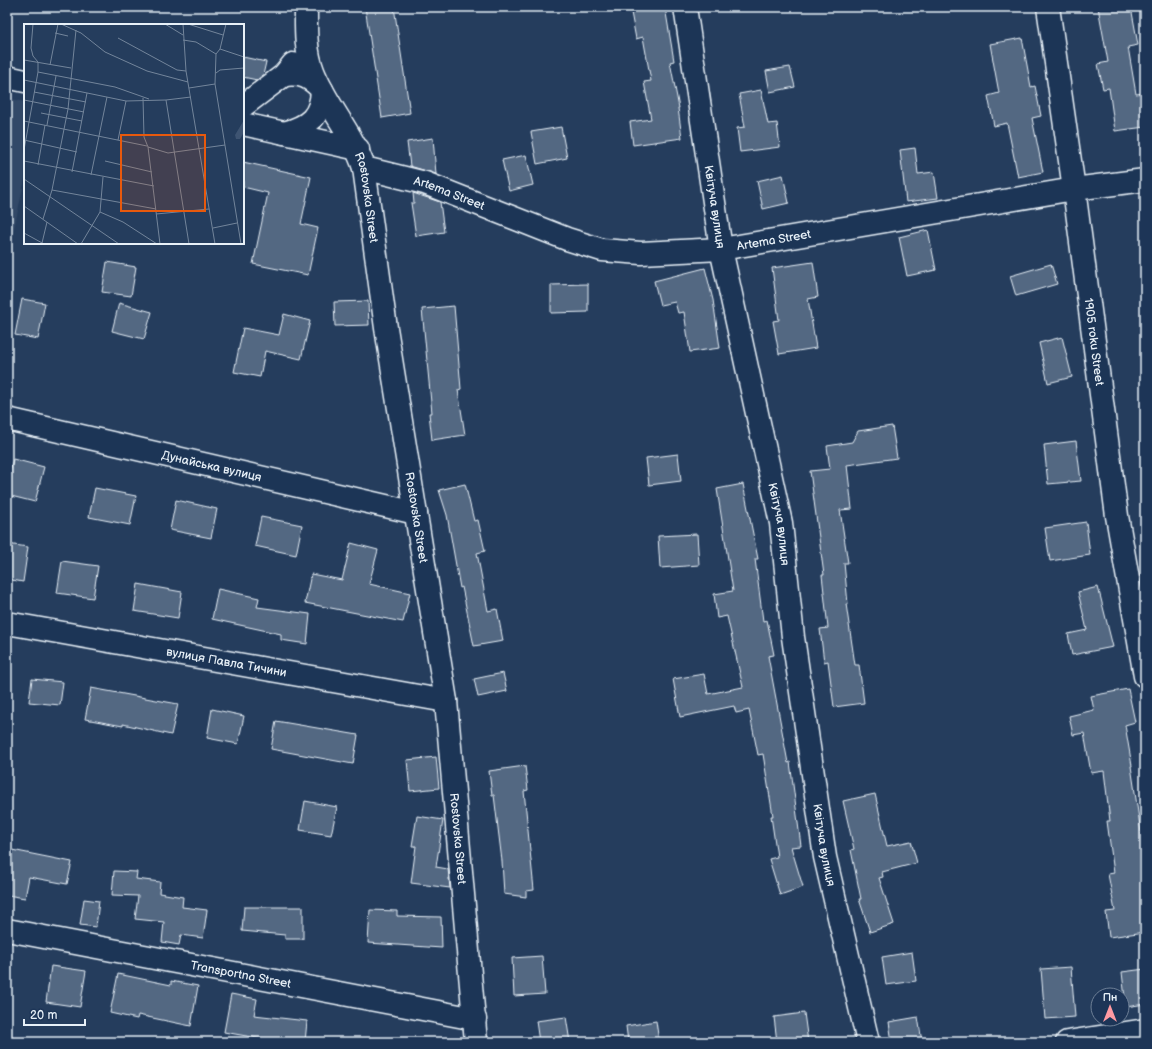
<svg xmlns="http://www.w3.org/2000/svg" width="1152" height="1049" font-family="'Balsamiq Sans',sans-serif">
	<style>
		.built { fill: #334a68 }
		.building { fill: #536782; stroke: #e8f1f8 }
		.lines { fill: none; stroke-linecap: round; stroke-linejoin: round }
		.street-casing { stroke: #e8f1f8; stroke-width: 25 }
		.street { stroke: #1d3557; stroke-width: 22 }
		.labels { text-anchor: middle; dominant-baseline: central; stroke-width: 3; stroke-linejoin: round; paint-order: stroke }
		.street-label { font-size: 12px; fill: #e8f1f8; stroke: #1d3557 }
		.inset-road { fill: none; stroke: #73859b; stroke-width: 1 }
		.view { fill: #e8590c; fill-opacity: 0.15; stroke: #e8590c; stroke-width: 2 }
		.inset-edge { fill: none; stroke: #e8f1f8; stroke-width: 2 }
	</style>
	<rect width="100%" height="100%" fill="#253d5d"/>
	<filter id="ink" filterUnits="userSpaceOnUse"><feTurbulence type="fractalNoise" baseFrequency=".025" numOctaves="2"/><feDisplacementMap in="SourceGraphic" scale="8" xChannelSelector="R" yChannelSelector="G"/><feConvolveMatrix kernelMatrix="1 2 1 2 8 2 1 2 1" color-interpolation-filters="sRGB"/></filter>
	<g filter="url(#ink)">
		<path class="built" d="M7 98 25 102V178L7 261Z"/>
		<g class="building">
			<path d="M365 7H394L410 113 382 118Z"/>
			<path d="M630 7H665L674 61 670 62 679 108H678L682 138 633 145 630 122 651 119 644 82 651 81 643 37 636 39Z"/>
			<path d="M1098 7H1131L1138 45 1128 47 1136 94 1145 93V127L1115 131 1109 88 1103 89 1098 64 1108 62Z"/>
			<path d="M1022 38 1031 87 1035 86 1041 116 1032 118 1043 172 1018 177 1007 123 994 126 988 96 999 93 990 44Z"/>
			<path d="M243 57 266 62 263 75 257 80 243 77Z"/>
			<path d="M790 67 795 87 770 92 766 71Z"/>
			<path d="M761 90 768 124 777 123 780 147 740 152 737 128 745 127 739 94Z"/>
			<path d="M561 127 567 158 537 164 531 132Z"/>
			<path d="M433 138 436 174 410 166 407 142Z"/>
			<path d="M915 148 918 174 934 172 938 198 906 202 900 150Z"/>
			<path d="M526 155 533 185 509 191 502 160Z"/>
			<path d="M243 162 311 177 301 224 318 228 308 275 253 264 268 193 243 187Z"/>
			<path d="M783 175 789 203 763 209 757 181Z"/>
			<path d="M413 193 440 202 444 232 416 236 411 203H414Z"/>
			<path d="M928 230 936 270 907 276 899 237Z"/>
			<path d="M107 262 136 267 131 296 102 292Z"/>
			<path d="M813 262 818 297 808 299 816 348 779 354 773 321 779 320 772 268Z"/>
			<path d="M1051 264 1057 284 1016 296 1010 276Z"/>
			<path d="M705 268 713 300 720 348 690 352 684 312 678 313 675 302 660 305 654 281Z"/>
			<path d="M588 284V312L551 313V285Z"/>
			<path d="M22 299 45 303 38 339 15 335Z"/>
			<path d="M368 301 369 325 335 326 334 302Z"/>
			<path d="M119 303 152 312 144 339 112 331Z"/>
			<path d="M454 306 461 389 458 390 465 435 432 440 429 413H432L422 309Z"/>
			<path d="M284 314 310 321 301 359 265 351 260 377 234 372 243 328 279 335Z"/>
			<path d="M1062 337 1072 377 1048 383 1039 343Z"/>
			<path d="M892 426 897 458 847 465 852 509 840 510 848 563H844L848 604H846L855 665H859L864 703 834 707 828 661 824 662 820 629 828 628 822 575H824L810 471 830 469 827 446 852 442 858 431Z"/>
			<path d="M1076 441 1081 481 1048 484 1044 445Z"/>
			<path d="M678 454 681 481 649 485 646 458Z"/>
			<path d="M13 459 44 467 35 502 7 495V483Z"/>
			<path d="M465 484 474 521 478 520 485 551 477 553 488 611 497 609 503 641 474 646 462 587 460 588 447 515 439 490Z"/>
			<path d="M743 484 758 559H755L763 621 767 620 774 655 768 656 788 763 790 762 801 846 791 847 803 887 780 895 769 859 777 857 771 816H773L763 754 758 755 749 710 736 713 734 706 680 717 673 679 704 674 708 694 743 687 727 616 717 618 714 594 733 591 717 489Z"/>
			<path d="M95 488 136 496 130 525 89 517Z"/>
			<path d="M176 500 217 509 211 538 170 530Z"/>
			<path d="M261 517 302 525 296 555 255 546Z"/>
			<path d="M1086 522 1090 555 1050 561 1045 528Z"/>
			<path d="M697 534 699 565 660 568 658 536Z"/>
			<path d="M351 543 378 550 369 584 410 593 403 622 305 603 311 574 342 580Z"/>
			<path d="M7 544 28 547 23 582 7 579Z"/>
			<path d="M62 561 98 566 93 598 57 593Z"/>
			<path d="M138 584 182 592 178 618 134 611Z"/>
			<path d="M1098 587 1113 647 1072 655 1068 634 1087 630 1078 592Z"/>
			<path d="M218 589 259 598 257 607 310 614 307 644 281 640V634L212 619Z"/>
			<path d="M503 673 507 691 478 697 474 679Z"/>
			<path d="M32 679 63 682 60 705 29 702Z"/>
			<path d="M91 688 178 704 171 735 123 724V726L85 719Z"/>
			<path d="M1128 689 1135 722 1125 725 1132 766H1131L1145 859V932L1109 937 1106 912 1115 911 1108 874 1114 873 1107 821H1110L1104 771 1091 773 1084 733 1073 735 1069 716 1094 710 1091 696Z"/>
			<path d="M212 709 244 716 238 744 207 738Z"/>
			<path d="M276 721 358 735 353 764 271 749Z"/>
			<path d="M436 757 439 788 410 791 407 760Z"/>
			<path d="M525 766 528 790 524 791 534 890 526 891V897L504 894 502 861 494 795H492L489 771Z"/>
			<path d="M875 794 887 846 911 841 917 863 882 872 883 877 879 878 894 924 870 932 859 899H861L851 850 854 849 843 801Z"/>
			<path d="M305 801 337 807 331 835 300 830Z"/>
			<path d="M417 816 443 820 436 867 448 869 450 888 411 883 416 846H412Z"/>
			<path d="M7 849 72 862 67 884 29 877 25 898 7 895Z"/>
			<path d="M114 871 137 872 136 879 160 882 159 893 183 897 182 907 207 910 203 938 181 935 179 945 162 942 164 922 135 919 138 896 112 895Z"/>
			<path d="M84 899 99 901 96 927 80 925Z"/>
			<path d="M244 907H303V939H285V935L242 931Z"/>
			<path d="M370 910 397 911V916L441 917 442 948 368 943Z"/>
			<path d="M912 952 916 981 886 985 882 957Z"/>
			<path d="M542 956 545 994 514 996 512 958Z"/>
			<path d="M51 966 86 971 80 1007 46 1002Z"/>
			<path d="M1071 967 1075 1017 1045 1019 1041 969Z"/>
			<path d="M1145 969V1004L1126 1007 1122 972Z"/>
			<path d="M118 974 171 985V981L198 986 191 1026 138 1015 137 1019 110 1013Z"/>
			<path d="M231 994 257 999 254 1015 307 1021 305 1042H263V1039L224 1032Z"/>
			<path d="M804 1013 808 1042H777L774 1017Z"/>
			<path d="M566 1017 570 1042H539L536 1021Z"/>
			<path d="M918 1017 922 1042H892L889 1022Z"/>
			<path d="M656 1021 659 1042H628L626 1026Z"/>
		</g>
		<g class="lines">
			<g class="street-casing">
				<g id="street">
					<path id="s1" d="M306 7C306 28 305 50 313 71 326 105 353 133 364 168L386 328 446 701 476 1042"/>
					<path id="s2" d="M685 7 721 249 781 523 793 637 825 857 868 1042"/>
					<path id="s3" d="M1048 7 1074 189 1117 516 1145 676"/>
					<path d="M284 75C302 73 310 77 322 90 321 117 309 126 284 133"/>
					<path d="M7 77 25 81"/>
					<path d="M243 106 284 75 293 64"/>
					<path d="M243 124 358 149"/>
					<path id="s4" d="M364 168 425 183 567 239 602 250 641 253 721 249 1074 189 1145 180"/>
					<path id="s5" d="M7 419 416 513"/>
					<path id="s6" d="M7 623 446 701"/>
					<path id="s7" d="M7 930 475 1019"/>
					<path d="M1067 1042 1145 1030"/>
				</g>
			</g>
			<use href="#street" class="street"/>
		</g>
	</g>
	<g class="labels">
		<g class="street-label">
			<text stroke="none"><textPath href="#s4" startOffset="89">Artema Street</textPath></text>
			<text stroke="none"><textPath href="#s1" startOffset="204">Rostovska Street</textPath></text>
			<text stroke="none"><textPath href="#s2" startOffset="202">Квітуча вулиця</textPath></text>
			<text stroke="none"><textPath href="#s4" startOffset="425">Artema Street</textPath></text>
			<text stroke="none"><textPath href="#s3" startOffset="338">1905 roku Street</textPath></text>
			<text stroke="none"><textPath href="#s5" startOffset="210">Дунайська вулиця</textPath></text>
			<text stroke="none"><textPath href="#s1" startOffset="528">Rostovska Street</textPath></text>
			<text stroke="none"><textPath href="#s2" startOffset="526">Квітуча вулиця</textPath></text>
			<text stroke="none"><textPath href="#s6" startOffset="223">вулиця Павла Тичини</textPath></text>
			<text stroke="none"><textPath href="#s1" startOffset="852">Rostovska Street</textPath></text>
			<text stroke="none"><textPath href="#s2" startOffset="850">Квітуча вулиця</textPath></text>
			<text stroke="none"><textPath href="#s7" startOffset="238">Transportna Street</textPath></text>
		</g>
	</g>
	<g transform="translate(24 24)">
		<rect width="220" height="220" fill="#253d5d"/>
		<path d="M220 96V108L216 115H212L211 111Z" fill="#3e5472"/>
		<path class="inset-road" d="M37 0 57 9 81 28 123 47 164 58M141 0 159 11M159 0 162 47 191 220M164 0 199 11M202 0 196 25 192 30 191 60 217 220M31 9 44 12M94 14 153 46 162 47M159 16 172 18 192 30M196 25 220 33M9 32 7 24 9 0M0 36 47 44M26 41 34 0M14 48 91 63 125 75M192 49 196 46 220 44M0 56 102 77 142 76 167 73M165 64 191 60M10 68 62 78M119 74 120 113 124 123 136 220M0 76 60 88M142 76 165 220M17 89 58 97M0 97 123 122M23 101 32 52M0 116 53 128M94 116 102 77M124 123 144 129 201 121M0 126 14 48V38L9 32M0 137 130 162M81 137 128 148M14 141 21 101M48 148 63 69M67 151 83 73M0 155 95 220M28 166 132 185M0 182 54 220M76 188 99 198 133 220M132 190 185 185M19 195 28 166 44 85 52 6M189 204 213 199M0 209 20 220M18 219 23 198M57 220 76 188 79 153"/>
		<path class="view" d="M97 111H181V187H97Z"/>
		<rect width="220" height="220" class="inset-edge"/>
	</g>
	<rect width="1152" height="1049" fill="none" stroke="#1d3557" stroke-width="24"/>
	<rect x="12" y="12" width="1128" height="1025" fill="none" stroke="#e8f1f8" stroke-width="1.5" filter="url(#ink)"/>
	<g transform="translate(1110 1007)"><circle r="19" fill="#1d3557" stroke="#6e8097"/>
	<path d="M0-3L7 15L0 10L-7 15Z" fill="#ff9aa2"/>
	<text y="-6" font-size="11" font-weight="bold" text-anchor="middle" fill="#e8f1f8">Пн</text>
	</g>
	<path d="M24 1019v6h61v-6" fill="none" stroke="#e8f1f8" stroke-width="2"/>
	<text x="30" y="1019" font-size="12" fill="#e8f1f8" stroke="#1d3557" stroke-width="3" paint-order="stroke">20 m</text>
</svg>
